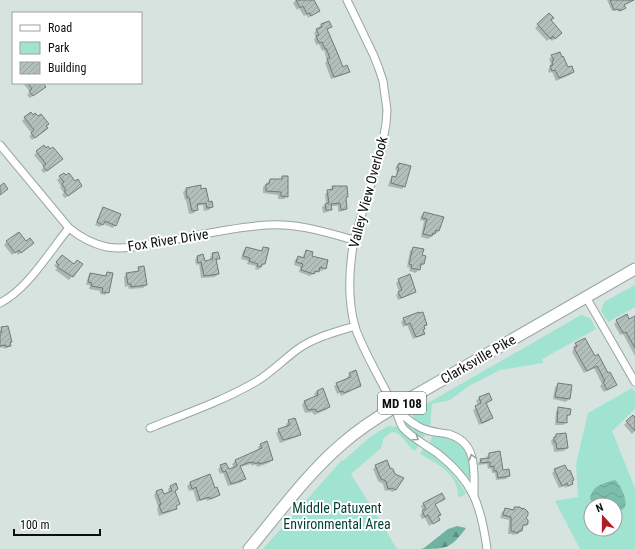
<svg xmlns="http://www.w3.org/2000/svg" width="635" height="549" font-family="'Roboto Condensed',sans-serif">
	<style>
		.forest { fill: url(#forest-firs) }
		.park { fill: #a0e3d0; fill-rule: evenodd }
		.water { fill: url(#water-waves) }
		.shadow { fill: #0003 }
		.building { fill: url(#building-hatch); stroke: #707c78 }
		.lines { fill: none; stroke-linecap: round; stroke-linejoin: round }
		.minor-casing { stroke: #99a5a1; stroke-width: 9 }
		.primary-casing { stroke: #99a5a1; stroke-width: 13 }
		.minor { stroke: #fff; stroke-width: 7 }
		.primary { stroke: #fff; stroke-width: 11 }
		.oneway { stroke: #9d9f9f }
		.labels { text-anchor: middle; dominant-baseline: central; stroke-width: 4; stroke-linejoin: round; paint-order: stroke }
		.shield { fill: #fff; stroke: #545856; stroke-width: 1 }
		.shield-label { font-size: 13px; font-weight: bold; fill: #0b100e }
		.street-label { font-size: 14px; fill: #0b100e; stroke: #fff }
		.park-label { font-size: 14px; fill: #003f33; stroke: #fff }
	</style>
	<defs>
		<pattern id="forest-firs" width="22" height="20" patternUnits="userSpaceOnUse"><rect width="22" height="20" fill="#70b2a0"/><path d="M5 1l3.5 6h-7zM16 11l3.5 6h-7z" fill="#5a8f81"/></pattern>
		<pattern id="water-waves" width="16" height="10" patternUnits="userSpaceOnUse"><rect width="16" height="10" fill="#7bbeab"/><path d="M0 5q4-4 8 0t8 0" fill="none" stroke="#69a292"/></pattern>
		<pattern id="building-hatch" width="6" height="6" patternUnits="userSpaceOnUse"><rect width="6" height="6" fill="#b2bfbb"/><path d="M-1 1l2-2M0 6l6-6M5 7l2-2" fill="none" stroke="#98a3a0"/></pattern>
	</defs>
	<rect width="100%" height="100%" fill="#d7e3df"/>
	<path class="forest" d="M457 526 466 528C450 549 447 549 421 549L424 548 448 529Z"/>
	<g class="park">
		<path d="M635 285V307L608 322 601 311 604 302Z"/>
		<path d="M581 315 590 318 596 329 542 359 543 363 500 370 469 386 450 400 432 404 430 427 420 423 413 419 414 411Z"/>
		<path d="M632 388 635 392V409L612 431 635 488V549H580L555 501 578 497 576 464 588 413ZM591 505H615V529H591Z"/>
		<path d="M402 417 410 425 423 433 425 436 424 437 420 438 410 431 402 422Z"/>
		<path d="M388 426 398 427 406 435 419 445 415 451 411 448 399 434 394 432 390 433 384 438 381 448 351 474 397 549H263L342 460 343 461 370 437Z"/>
		<path d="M435 435C455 439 468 442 470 465 470 470 471 474 470 478H466L430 445V441L433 436Z"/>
		<path d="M423 448C441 461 456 475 466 494L461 497 458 496C458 473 437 464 420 454Z"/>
	</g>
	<path class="water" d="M615 480C622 486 635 514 615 510V505L593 504 590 499C592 485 604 483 615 480Z"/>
	<g class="shadow">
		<path d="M296 0H312L318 11 308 18 307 15 304 16 299 8 297 10 293 3Z"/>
		<path d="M607 0H630V1L623 6 624 8 618 12 617 10 612 11Z"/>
		<path d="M549 15 550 21 561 33 552 41 550 39 547 41 535 28Z"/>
		<path d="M329 22 331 27 327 30 342 68 349 71 346 74 331 79 325 63 327 61 324 50 322 51 319 44 316 45 314 39 316 37 314 33 321 25Z"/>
		<path d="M552 56 567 69 573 72 570 75 556 81 552 72 549 73 548 70 550 67V65L551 64 549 59Z"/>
		<path d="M23 83H42V89L30 98 27 95 30 92Z"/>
		<path d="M33 116 45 126 44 131 32 140 29 136 32 134 22 121 25 118Z"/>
		<path d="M37 152 58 162 44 173 41 170 44 167 34 155Z"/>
		<path d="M399 164 404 186 402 189 388 186 390 180 393 177 395 178 397 171 395 170 396 167Z"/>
		<path d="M64 174 78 189 65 198 62 195 64 193 60 187 61 186 57 180Z"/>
		<path d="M282 177 287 196 284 199H278V195L263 193V187L270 180H280Z"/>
		<path d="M200 186 208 203 212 207 209 210 204 211 203 205 196 206 197 210 194 213 189 214 186 200H185L183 192 186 189Z"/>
		<path d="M333 187 347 196 345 199 346 209 343 211 338 212V206H331V209L328 212 323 213 322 207 326 204 325 194Z"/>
		<path d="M104 208 115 225 113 228 103 224 100 227 95 225 101 211Z"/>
		<path d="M424 213 439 231 428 239 421 237 424 221 420 220 421 216Z"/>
		<path d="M7 242H26L30 246 18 255 16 252 12 255 4 245Z"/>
		<path d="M246 248 260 251 263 248 264 264 258 270 255 269 256 266 247 264 248 261 241 259 243 251Z"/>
		<path d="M413 248 421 256 423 264 416 273 409 271 410 268 407 267 410 251Z"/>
		<path d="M307 251 311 256 325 268 322 271 318 270 315 274H313L310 276 299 272 300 267 294 265 295 260 298 257 302 258 304 254Z"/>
		<path d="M213 254 219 258 216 261 218 274 215 277 201 278 199 264 196 265 195 260 197 257 204 262 210 260V257Z"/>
		<path d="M59 259 74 265 82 264 69 280 55 270 57 268 54 266Z"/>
		<path d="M139 268 146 285 143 288 129 289 128 286 125 287 124 277 127 274 136 273Z"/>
		<path d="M107 273 108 292 105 295 100 294V291L89 289 90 285H86L88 277 90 274 104 276Z"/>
		<path d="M399 280 415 292 412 294 398 300 396 295 399 292 396 283Z"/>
		<path d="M635 317V356L623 334 620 335 614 324 617 321 629 320Z"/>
		<path d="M404 319 426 324 423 327 424 333 421 336 413 339 407 325 403 327 401 322Z"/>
		<path d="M2 328 11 341 9 343 10 346 4 349 3 347 0 348V330Z"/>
		<path d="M576 344 594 357 616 384 613 387 604 392 600 386 602 384 594 368 584 373 572 352 574 349 573 347Z"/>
		<path d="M350 374 360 385 357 388 341 396 340 393 337 394 334 386 337 384 348 379 347 377Z"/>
		<path d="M558 384 569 399 566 402 553 399 555 387Z"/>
		<path d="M317 391 329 407 326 410 314 415 312 412 305 413 302 405 304 402 316 397 314 394Z"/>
		<path d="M479 398 491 400 486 404 492 418 489 421 479 425 473 410 479 406 476 401Z"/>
		<path d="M559 409 569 415 566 417V422L563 425H555L556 411Z"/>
		<path d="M633 416 635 419V431L632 434 624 425Z"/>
		<path d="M289 421 300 434 297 437 280 443 276 433 279 430 287 427 286 424Z"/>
		<path d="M556 435 567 448 564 451 554 452 553 445H552L551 441Z"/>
		<path d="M261 444 272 460 269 463 257 467 256 464 252 466 251 464 240 467 244 479 242 482 228 486 223 473 220 474 218 469 221 466 228 470 234 468 232 464 235 461 259 451 258 447Z"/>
		<path d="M489 454 502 471 509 476 506 479 496 480 495 473H492L491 468 488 469 487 464 478 465V463L481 460 487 459 486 457Z"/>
		<path d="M376 466 396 489 393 492 388 490 385 491 383 484 378 481 373 469Z"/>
		<path d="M555 470 572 484 565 488 564 486 559 488 552 473Z"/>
		<path d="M190 483 215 489 219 495 216 497 207 501 206 499 197 502 193 490 189 491 187 486Z"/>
		<path d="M171 486 177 489 175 492 179 504 171 508 176 506 173 511 159 516 157 509 158 507 154 495 156 492 164 496 169 494 168 489Z"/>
		<path d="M444 499 435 505 439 515 437 517 439 520 429 526 425 518 422 519 420 515 423 512 421 506 424 503Z"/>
		<path d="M515 508 524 518 526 524 522 527 521 531 518 534 512 535V534H508L509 520 500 518 502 512 505 509 512 511Z"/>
	</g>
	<g class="building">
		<path d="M296 0H314L320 11 311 16 310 13 307 14 303 6 300 8Z"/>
		<path d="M610 0H634L624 5 626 8 620 11 619 9 614 10Z"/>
		<path d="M549 13 554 18 551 20 562 33 555 39 553 36 551 39 537 24Z"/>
		<path d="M329 21 332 27 327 29 337 52 343 67 347 65 350 72 334 77 327 59 330 58 326 48 325 49 322 42 319 43 316 36 319 35 316 29 322 27 321 24Z"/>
		<path d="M560 52 562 57 563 56 568 67 572 66 574 72 559 78 555 70 552 71 550 66 553 65 552 61 554 60 551 55Z"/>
		<path d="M28 83H43L46 87 33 96 29 91 32 89Z"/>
		<path d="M31 112 33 115 35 113 38 116 41 114 49 124 46 126 48 128 35 138 31 133 34 130 24 117Z"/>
		<path d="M44 145 46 148 48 146 50 149 53 147 63 159 47 171 43 166 46 164 36 151Z"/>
		<path d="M399 163 411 166 405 187 391 183 392 176 396 177 399 168 397 167Z"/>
		<path d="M64 173 66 175 69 173 75 181 78 179 82 186 68 196 64 191 66 190 62 184 64 182 59 176Z"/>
		<path d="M282 176H288V197L281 196V192L266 191V184H269L270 179H282Z"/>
		<path d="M4 183 8 189 0 195V186Z"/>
		<path d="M201 185V189L206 188 209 202 212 201 213 207 207 208 206 203 197 204 198 210 192 211 189 197 187 198 186 188Z"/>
		<path d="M332 186H347L348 197H346L347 209 341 210 340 203 331 204 332 210H326L325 204 329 203 327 190 333 189Z"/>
		<path d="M103 207 121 214 116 226 105 221 103 225 97 222Z"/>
		<path d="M424 212 444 217 439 231 436 230 435 234 433 233 432 236 423 234 427 219 422 218Z"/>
		<path d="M19 232 26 241 30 238 34 243 21 253 19 250 15 253 6 241Z"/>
		<path d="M246 247 262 251 263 247 269 248 265 264H262L261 267 257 266 258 264 249 261 250 258 243 256Z"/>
		<path d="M413 247 424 249 422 255 426 256 424 264H421L420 270 411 268 412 265 409 264Z"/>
		<path d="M306 250 313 252 312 256 328 260 326 269 320 267 319 272 315 271 314 274 301 270 303 264 296 262 298 256 304 258Z"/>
		<path d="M218 252 220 259H216L219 274 204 276 201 262 198 263 197 256 203 254 205 261 213 259 212 253Z"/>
		<path d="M62 255 74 264 77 260 83 264 73 277 57 267 59 265 56 262Z"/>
		<path d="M144 266 147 285 131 287V284H128L126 273 139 271 138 267Z"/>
		<path d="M107 272 113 273 109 293 102 292 103 288 91 286 92 283 88 282 90 273 106 276Z"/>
		<path d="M410 274 416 292 401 298 398 292 402 290 398 279Z"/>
		<path d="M419 312V313L423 312 427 325 424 326 425 329 423 330 425 334 416 337 410 323 406 325 403 318Z"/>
		<path d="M627 314 629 319 635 316V348L626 332 623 333 616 320Z"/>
		<path d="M8 326 12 342H10L11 346 6 347V345L0 346V332H2L1 327Z"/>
		<path d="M585 338 595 356 598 354 608 373 610 372 617 385 607 390 603 382 605 381 597 366 587 371 574 348 577 346 575 343Z"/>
		<path d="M356 370 361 386 344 393 343 391 340 392 336 383 351 377 349 373Z"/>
		<path d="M558 383 572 385 570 399 555 397Z"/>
		<path d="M323 388 330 407 317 412 315 409 308 410 304 401 318 395 317 391Z"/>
		<path d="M489 393 492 400 486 403 493 418 482 423 475 406 481 403 479 397Z"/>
		<path d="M558 407 571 409 570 415H567V423L557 422Z"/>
		<path d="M633 415 635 417V431L626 421Z"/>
		<path d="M295 418 301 435 283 440 278 429 290 425 288 420Z"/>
		<path d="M566 433 568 448 557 449 556 442H554V437H556V434Z"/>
		<path d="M267 441 273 460 259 464V462L255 464 254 462 251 463 250 462 240 466 246 479 231 484 226 471 223 472 220 465 226 463 229 469 237 466 235 460 262 448 260 444Z"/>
		<path d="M500 451 503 470 509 469 510 476 498 478 497 471H494V466L490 467V462L481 463 480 459 489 458V453Z"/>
		<path d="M387 460 390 468 393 469 395 474 404 478 396 490 392 488 388 489 386 481 381 479 375 465Z"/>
		<path d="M565 465 568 471 570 470 574 480 572 481 573 484 568 486 567 483 562 486 554 469Z"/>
		<path d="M210 474 215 488 217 487 220 495 210 499 209 497 200 500 196 487 192 489 190 482Z"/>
		<path d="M176 483 178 489 175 491 180 504 176 506 177 509 162 513 159 505 161 504 156 491 162 489 164 494 172 491 170 486Z"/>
		<path d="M442 493 445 499 435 504 441 515 438 516 440 520 433 524 428 515 425 517 422 511 426 509 423 503Z"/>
		<path d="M514 507H520V508L525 509 528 512V515L526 518 528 520V523L527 525H523L522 531H519L518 533 511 531V517L503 515 505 508 514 510Z"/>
	</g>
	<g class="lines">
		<g class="minor-casing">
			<g id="minor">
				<path d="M347 0 374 56 379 69 383 81 387 110 386 124 381 151 354 240C349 268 347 298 355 327 363 350 377 373 388 395 391 399 393 404 395 408 398 415 399 422 403 428 412 438 426 445 437 453 473 481 481 505 487 549"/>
				<path d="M0 145 69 228C80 237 93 244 107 247 125 250 144 245 161 242 196 236 232 227 267 225 297 223 325 232 354 240"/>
				<path d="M586 297 635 382"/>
				<path d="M0 303C28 289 49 252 69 228"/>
				<path d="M395 407C401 413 408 421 416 425 426 432 437 432 448 434 478 442 474 471 474 495"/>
				<path d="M150 428C185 414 225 400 257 381 272 372 284 359 298 349 315 337 336 332 355 326"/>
			</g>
		</g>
		<g class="primary-casing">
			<path id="primary" d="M249 549C278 514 308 473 342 444 359 429 376 418 395 407L635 269"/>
		</g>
		<use href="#minor" class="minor"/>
		<use href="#primary" class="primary"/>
	</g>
	<defs><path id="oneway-chevron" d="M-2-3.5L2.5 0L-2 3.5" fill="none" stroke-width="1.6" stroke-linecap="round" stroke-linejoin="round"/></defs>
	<g class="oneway">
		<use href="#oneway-chevron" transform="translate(416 438) rotate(35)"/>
		<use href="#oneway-chevron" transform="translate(472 457) rotate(-108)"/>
	</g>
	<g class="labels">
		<rect class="shield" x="378" y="392" width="48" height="22" rx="3"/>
		<g class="shield-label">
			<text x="402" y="403">MD 108</text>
		</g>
		<g class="street-label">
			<text transform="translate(368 192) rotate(-75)">Valley View Overlook</text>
			<text transform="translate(168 240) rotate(-9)">Fox River Drive</text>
			<text transform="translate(478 359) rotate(-30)">Clarksville Pike</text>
		</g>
		<g class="park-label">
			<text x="337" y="508">Middle Patuxent<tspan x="337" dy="16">Environmental Area</tspan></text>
		</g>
	</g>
	<rect x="12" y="12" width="130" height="72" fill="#ffffff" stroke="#9d9f9f"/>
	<rect x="20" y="25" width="20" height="6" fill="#ffffff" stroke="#9d9f9f"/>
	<text x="48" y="32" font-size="12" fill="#0b100e">Road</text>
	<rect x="20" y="42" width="20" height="12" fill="#a0e3d0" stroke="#9d9f9f"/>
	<text x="48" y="52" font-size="12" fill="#0b100e">Park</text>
	<rect x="20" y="62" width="20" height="12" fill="url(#building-hatch)" stroke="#9d9f9f"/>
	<text x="48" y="72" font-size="12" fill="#0b100e">Building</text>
	<g transform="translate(603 517) rotate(339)"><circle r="19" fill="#ffffff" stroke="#9d9f9f"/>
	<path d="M0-3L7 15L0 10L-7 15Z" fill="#b01e25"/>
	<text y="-6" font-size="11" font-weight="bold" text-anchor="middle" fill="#0b100e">N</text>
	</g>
	<path d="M14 529v6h86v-6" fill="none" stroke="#0b100e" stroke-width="2"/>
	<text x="20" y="529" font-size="12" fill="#0b100e" stroke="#ffffff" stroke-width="3" paint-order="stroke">100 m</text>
</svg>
